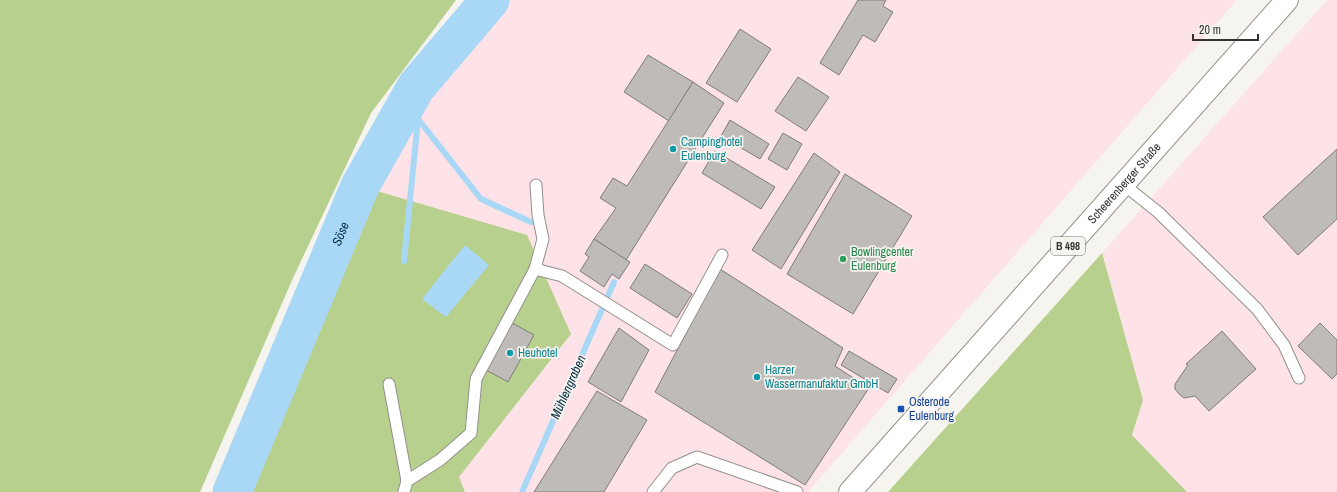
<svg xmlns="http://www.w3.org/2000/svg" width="1337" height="492" font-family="'Archivo Narrow',sans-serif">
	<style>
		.commercial { fill: #fde3e8 }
		.green { fill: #b8d08d }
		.water { fill: #a9d8f7 }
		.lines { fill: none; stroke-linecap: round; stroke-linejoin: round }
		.stream { stroke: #a9d8f7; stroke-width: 6 }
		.river { stroke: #a9d8f7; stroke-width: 39 }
		.building { fill: #bfbbb8; stroke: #7f7c78 }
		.service-casing { stroke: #92908c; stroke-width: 13 }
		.primary-casing { stroke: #92908c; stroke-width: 24 }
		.service { stroke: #fff; stroke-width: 11 }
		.primary { stroke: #fff; stroke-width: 22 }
		.culture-dot { fill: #0f9aa8; stroke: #f6f4ef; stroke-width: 1.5 }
		.leisure-dot { fill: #2e9e5b; stroke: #f6f4ef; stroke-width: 1.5 }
		.transit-dot { fill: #1a4fb4; stroke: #f6f4ef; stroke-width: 1.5 }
		.labels { text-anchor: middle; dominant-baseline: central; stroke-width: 3.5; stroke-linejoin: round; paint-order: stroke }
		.shield { fill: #f6f4ef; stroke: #6e6d6a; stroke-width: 1 }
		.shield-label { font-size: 11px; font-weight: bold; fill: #343331 }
		.culture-label { font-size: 12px; fill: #0d838f; stroke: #f6f4ef; text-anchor: start }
		.street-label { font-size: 12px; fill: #343331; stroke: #f6f4ef }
		.leisure-label { font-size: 12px; fill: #27864d; stroke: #f6f4ef; text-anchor: start }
		.transit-label { font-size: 12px; fill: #164399; stroke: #f6f4ef; text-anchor: start }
		.water-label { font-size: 13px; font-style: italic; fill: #072c41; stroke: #f6f4ef }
	</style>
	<rect width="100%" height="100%" fill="#f6f4ef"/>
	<g class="commercial">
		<path d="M490 0H1237L808 492H465L459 477 571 334 360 186 416 87Z"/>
		<path d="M1327 0H1337V492H1187L1132 435 1143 400 1102 253Z"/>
	</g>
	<g class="green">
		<path d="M0 0H456L371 113 293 278 200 492H0Z"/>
		<path d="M360 186 527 235 571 334 459 477 465 492H237Z"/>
		<path d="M1102 253 1143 400 1132 435 1187 492H888Z"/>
	</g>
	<path class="water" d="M465 245 489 265 446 317 422 299Z"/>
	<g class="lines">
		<g class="stream">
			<path d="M418 119 481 199 531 222"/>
			<path d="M404 261 418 119 416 87"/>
			<path d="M522 492 614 282"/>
		</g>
		<path class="river" id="s1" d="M232 492 360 186 416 87 490 0"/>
	</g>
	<g class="building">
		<path d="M858 0H886L883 6 893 12 875 42 863 35 839 75 820 63Z"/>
		<path d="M740 29 771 49 737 102 706 83Z"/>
		<path d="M648 55 693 82 669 121 624 92Z"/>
		<path d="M798 77 829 97 806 131 775 111Z"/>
		<path d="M693 82 724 103 626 260 594 239 616 208 600 198 613 178 627 186Z"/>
		<path d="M730 120 769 144 760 159 721 136Z"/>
		<path d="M783 133 802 144 787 170 768 159Z"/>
		<path d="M1337 149V219L1298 255 1263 217Z"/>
		<path d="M715 151 775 187 761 209 702 173Z"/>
		<path d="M814 153 840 172 781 269 752 250Z"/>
		<path d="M845 174 912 216 853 314 787 274Z"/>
		<path d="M594 239 630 262 619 279 612 274 604 287 580 271 589 257 585 254Z"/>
		<path d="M645 264 692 294 677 318 630 288Z"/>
		<path d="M720 269 843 348 835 366 869 388 805 485 655 392Z"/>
		<path d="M512 323 534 335 508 382 486 370Z"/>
		<path d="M1320 323 1337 340V374L1332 379 1298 346Z"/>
		<path d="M619 328 649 350 621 402 588 382Z"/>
		<path d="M1222 331 1256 369 1209 411 1195 396 1184 398 1179 394 1175 389V384L1188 365 1186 364Z"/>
		<path d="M849 351 897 379 888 393 841 365Z"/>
		<path d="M597 391 647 420 604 492H534Z"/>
	</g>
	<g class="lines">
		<g class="service-casing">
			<g id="service">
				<path d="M1123 184 1158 212 1257 309 1284 345 1299 378"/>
				<path d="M535 269 562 276 673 345 722 255"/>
				<path d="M389 384 407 481"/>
				<path d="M404 492 407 481 440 460 471 433 476 379 535 269 543 239 538 215 536 185"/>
				<path d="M653 492 672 468 697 457 797 492"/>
			</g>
		</g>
		<g class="primary-casing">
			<g id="primary">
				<path id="s2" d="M850 492 1287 0"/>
			</g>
		</g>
		<use href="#service" class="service"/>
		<use href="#primary" class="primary"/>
	</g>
	<g class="culture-dot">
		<circle cx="673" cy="149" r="4"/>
		<circle cx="510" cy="353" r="4"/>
		<circle cx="757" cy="377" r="4"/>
	</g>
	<circle class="leisure-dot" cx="843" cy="259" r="4"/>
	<rect class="transit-dot" x="897" y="405" width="8" height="8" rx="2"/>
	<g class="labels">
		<rect class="shield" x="1051" y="237" width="34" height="18" rx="3"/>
		<g class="shield-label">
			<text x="1068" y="246">B 498</text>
		</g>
		<g class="culture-label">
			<text x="681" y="142">Campinghotel<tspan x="681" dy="14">Eulenburg</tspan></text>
			<text x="518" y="353">Heuhotel</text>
			<text x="765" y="370">Harzer<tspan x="765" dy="14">Wassermanufaktur GmbH</tspan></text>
		</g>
		<g class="street-label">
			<text stroke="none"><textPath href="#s2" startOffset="413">Scheerenberger Straße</textPath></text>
		</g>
		<g class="leisure-label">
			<text x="851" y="252">Bowlingcenter<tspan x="851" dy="14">Eulenburg</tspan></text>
		</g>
		<g class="transit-label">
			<text x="909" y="402">Osterode<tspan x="909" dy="14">Eulenburg</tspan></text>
		</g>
		<g class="water-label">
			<text stroke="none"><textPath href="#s1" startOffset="280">Söse</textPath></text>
			<text transform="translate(568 387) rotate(-66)">Mühlengraben</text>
		</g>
	</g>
	<path d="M1193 34v6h65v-6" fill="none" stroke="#343331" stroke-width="2"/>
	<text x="1199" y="34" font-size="12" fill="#343331" stroke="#f6f4ef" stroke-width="3" paint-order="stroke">20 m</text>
</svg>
